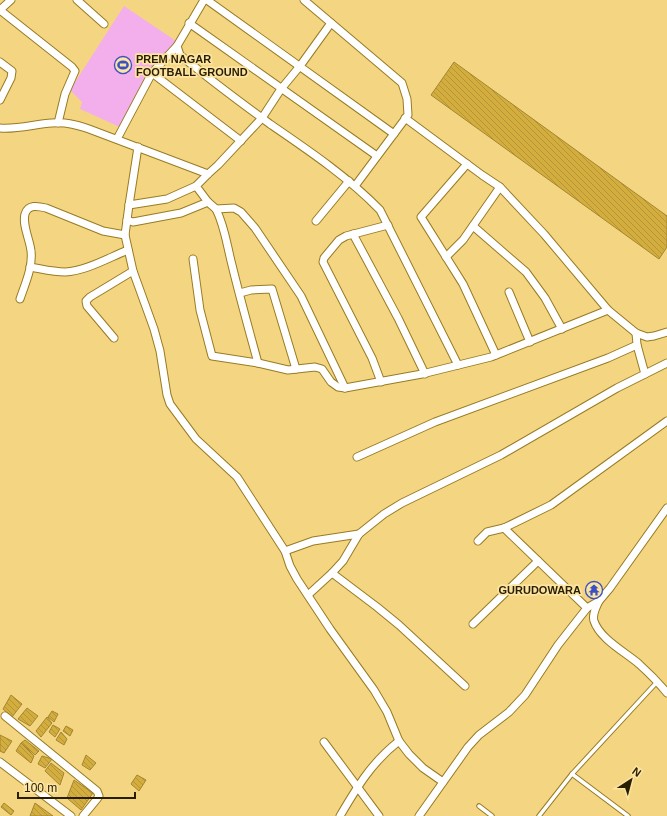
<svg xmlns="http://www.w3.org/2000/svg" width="667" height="816" font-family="Helvetica,sans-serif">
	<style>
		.pitch { fill: #f3aeec }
		.building { fill: url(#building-back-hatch); stroke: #a38630 }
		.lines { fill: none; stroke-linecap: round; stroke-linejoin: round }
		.service-casing { stroke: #987b22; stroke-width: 5.5 }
		.minor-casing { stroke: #987b22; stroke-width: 9 }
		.service { stroke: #fff; stroke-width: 3.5 }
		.minor { stroke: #fff; stroke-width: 7 }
		.labels { text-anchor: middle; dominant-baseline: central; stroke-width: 3.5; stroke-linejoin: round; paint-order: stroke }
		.poi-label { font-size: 11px; font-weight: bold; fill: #2a1e00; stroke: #fce4a2; text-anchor: start }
	</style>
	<defs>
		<pattern id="building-back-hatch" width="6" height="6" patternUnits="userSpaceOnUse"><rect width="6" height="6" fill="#d3ae3f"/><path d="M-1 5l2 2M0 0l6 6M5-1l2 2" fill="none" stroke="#b59536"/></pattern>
	</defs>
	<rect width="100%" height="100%" fill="#f4d682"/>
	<path class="pitch" d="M124 6 176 41 122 128 80 109 82 102 70 90Z"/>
	<g class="building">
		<path d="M454 62 667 216V247L659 259 431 95Z"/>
		<path d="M11 695 22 704 12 717 3 709Z"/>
		<path d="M27 708 38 716 30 726 18 719Z"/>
		<path d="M52 711 58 714 54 722 48 717Z"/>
		<path d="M47 717 52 723 41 737 36 731Z"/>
		<path d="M53 725 60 729 55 737 49 732Z"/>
		<path d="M66 726 73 730 70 736 63 731Z"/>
		<path d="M61 732 67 739 64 745 56 740Z"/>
		<path d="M0 735 12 741 4 753 0 751Z"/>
		<path d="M25 740 39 751 35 755 21 743Z"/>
		<path d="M21 743 34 756 31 763 16 751Z"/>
		<path d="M86 755 96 763 90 770 82 765Z"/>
		<path d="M42 756 52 759 45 768 38 764Z"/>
		<path d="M51 763 64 773 60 785 45 771Z"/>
		<path d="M137 775 146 780 139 791 131 784Z"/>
		<path d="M74 780 93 793 81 810 67 798Z"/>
		<path d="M4 803 14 811 11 815 1 807Z"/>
		<path d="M35 803 53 816H30Z"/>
	</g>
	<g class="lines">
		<g class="service-casing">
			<g id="service">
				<path d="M572 774 657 682"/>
				<path d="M479 806 492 816"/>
				<path d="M539 816 572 774 628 816"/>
			</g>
		</g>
		<g class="minor-casing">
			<g id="minor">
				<path d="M77 0 104 24"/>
				<path d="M204 0 177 46 180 55C209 79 240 102 270 124 308 150 348 177 380 210L458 365"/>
				<path d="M207 0 394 134"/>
				<path d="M304 0 402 83 407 99 408 115 355 186"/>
				<path d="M0 10 72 67 75 71 65 94 58 123"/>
				<path d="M0 10 11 0"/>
				<path d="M189 23 377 156"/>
				<path d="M0 62 12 71 11 78 0 100"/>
				<path d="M152 73 241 141"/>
				<path d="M405 118 482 175 500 187 544 234 608 310 636 333 647 337 654 336 667 332"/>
				<path d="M0 128C24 130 48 119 71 124 77 125 83 127 89 129L208 174"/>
				<path d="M117 139 152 73 177 46"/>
				<path d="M138 147 129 205 125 235 133 271 154 329 160 351 167 395 170 404 196 439 237 477 285 551 290 566 297 579 330 629 374 690 387 712 399 741 409 754 423 768 443 782"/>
				<path d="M467 164 421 217 463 284 496 355"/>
				<path d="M196 186 208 202 216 209 234 208 241 212 255 228 301 296 345 388"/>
				<path d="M129 205 167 199 196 186 208 174 218 165 262 118 281 89 300 66 331 23"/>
				<path d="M216 209C225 227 227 246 232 265 240 298 249 330 258 363"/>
				<path d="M127 220 133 222 181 213 208 202"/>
				<path d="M316 221 349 181"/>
				<path d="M473 226 526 272 545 298 562 329"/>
				<path d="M353 234 398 318 425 374"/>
				<path d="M446 257 463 240 500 187"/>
				<path d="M193 259 200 310 212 356 258 363 288 370 315 367 322 369 331 382 338 387 345 388 422 374 491 357 608 310"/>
				<path d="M30 267C42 269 53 272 65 272 86 271 108 258 128 250"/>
				<path d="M509 292 530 342"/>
				<path d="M240 293 251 290 272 289 296 369"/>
				<path d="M20 299C25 284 33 267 31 251 30 240 22 225 25 214 28 204 38 206 46 208L103 231 125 235"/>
				<path d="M114 338 87 306 86 301 90 297 133 271"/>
				<path d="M645 374 667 363"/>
				<path d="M381 382 372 358 323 262 324 258 339 240 346 236 388 225"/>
				<path d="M357 457 435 422 608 358 637 345 636 333"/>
				<path d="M504 528 587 608"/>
				<path d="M478 541 487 532 504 528 551 505 667 421"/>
				<path d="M285 551 313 541 359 534"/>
				<path d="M332 573 377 607 399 625 465 686"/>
				<path d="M308 595 332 573 343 561 359 534 384 514 402 503 501 455 617 388 645 374 637 345"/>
				<path d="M599 601C596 607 592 615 594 621 600 639 625 652 639 664 649 673 658 682 667 693"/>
				<path d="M473 624 538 561"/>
				<path d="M5 716 97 791 99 796 97 799 83 816"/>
				<path d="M324 742 379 816"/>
				<path d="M0 762 71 816"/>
				<path d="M340 816C357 787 372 762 399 741"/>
				<path d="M419 816 468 747 479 735 509 712 525 695 558 645 587 608 599 601 610 588 667 508"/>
			</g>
		</g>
		<use href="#service" class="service"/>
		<use href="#minor" class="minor"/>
	</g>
	<defs>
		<g id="stadium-ring" transform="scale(0.9)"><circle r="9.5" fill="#fce4a2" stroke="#3b50c3" stroke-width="1.5"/><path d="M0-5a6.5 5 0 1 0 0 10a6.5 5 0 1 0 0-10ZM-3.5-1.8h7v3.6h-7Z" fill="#3b50c3"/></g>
		<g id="temple-ring" transform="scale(0.9)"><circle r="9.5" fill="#fce4a2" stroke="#3b50c3" stroke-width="1.5"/><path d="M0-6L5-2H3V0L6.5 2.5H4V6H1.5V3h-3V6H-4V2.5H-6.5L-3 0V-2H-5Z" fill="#3b50c3"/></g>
	</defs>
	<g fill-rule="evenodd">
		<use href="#stadium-ring" x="123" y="65"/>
		<use href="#temple-ring" x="594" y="590"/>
	</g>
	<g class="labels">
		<g class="poi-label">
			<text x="136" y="59">PREM NAGAR<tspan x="136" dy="13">FOOTBALL GROUND</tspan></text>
			<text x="581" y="590" text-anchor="end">GURUDOWARA</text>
		</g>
	</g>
	<g transform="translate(631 780) rotate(36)" stroke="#fce4a2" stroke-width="3" paint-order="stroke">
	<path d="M0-3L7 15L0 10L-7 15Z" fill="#2a1e00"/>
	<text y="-6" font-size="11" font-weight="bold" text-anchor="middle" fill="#2a1e00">N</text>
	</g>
	<path d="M18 792v6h117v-6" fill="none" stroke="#2a1e00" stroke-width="2"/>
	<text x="24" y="792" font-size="12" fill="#2a1e00" stroke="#fce4a2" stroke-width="3" paint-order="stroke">100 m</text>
</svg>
